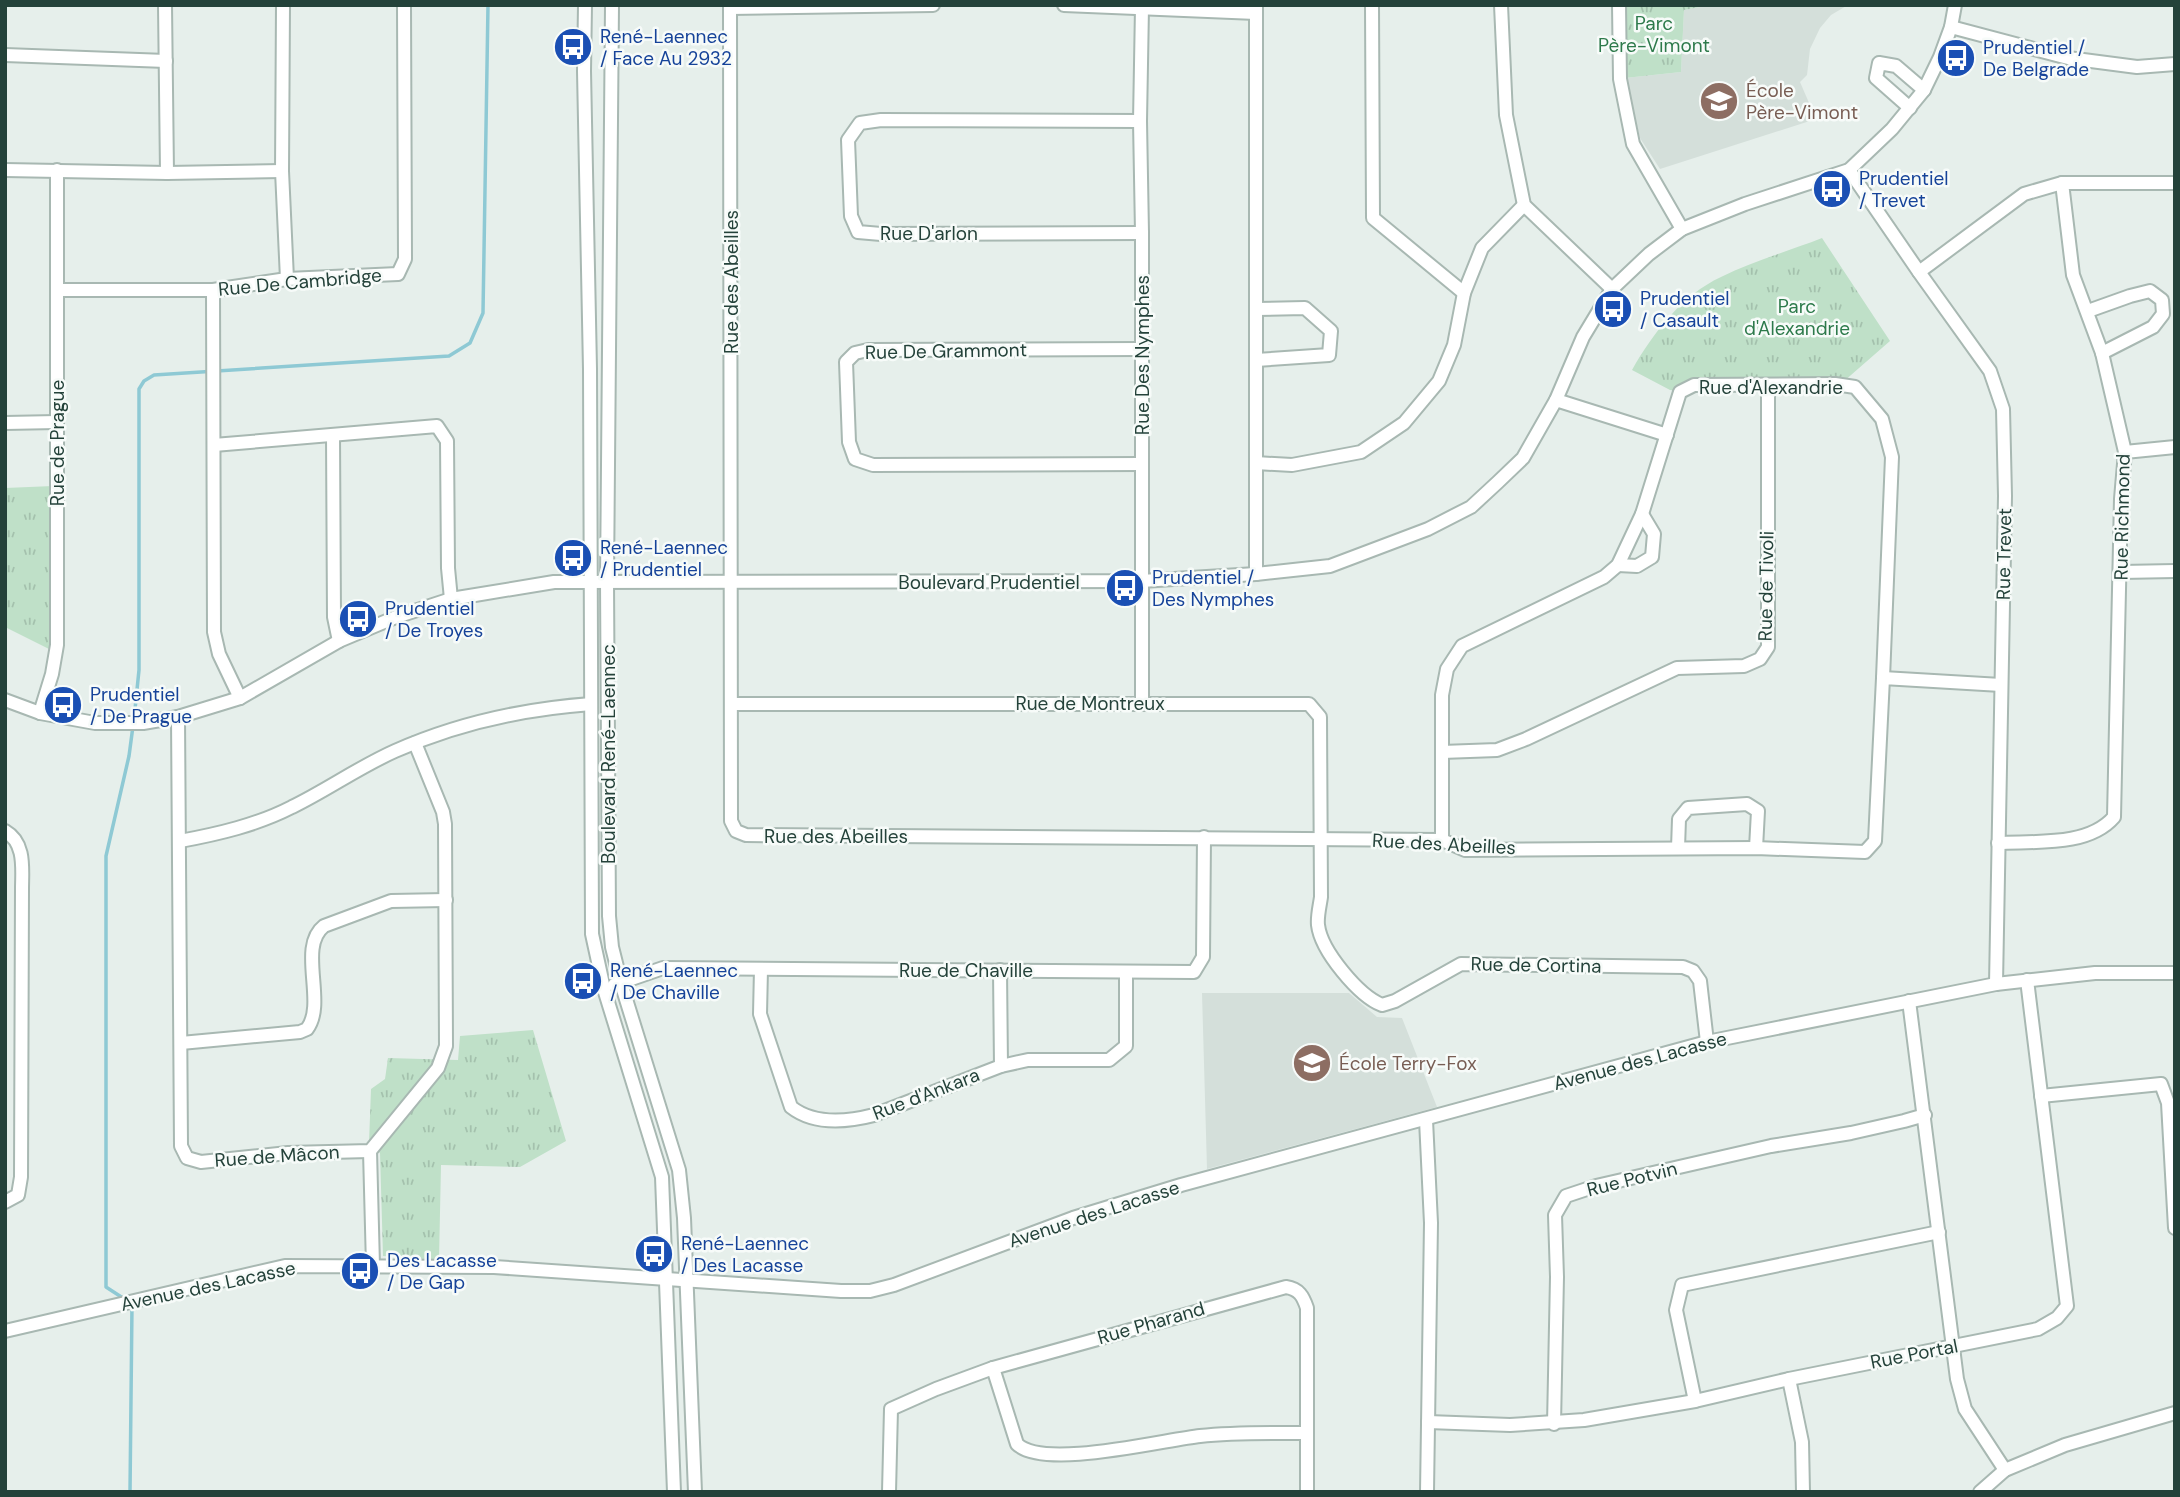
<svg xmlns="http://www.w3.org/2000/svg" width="2180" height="1497" font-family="'DM Sans',sans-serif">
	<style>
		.built { fill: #d4dfda }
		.grass { fill: url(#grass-tufts) }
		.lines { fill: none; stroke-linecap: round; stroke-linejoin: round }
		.stream { stroke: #8ec9d4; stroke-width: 3.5 }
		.minor-casing { stroke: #a8b8b2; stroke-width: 16 }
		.minor { stroke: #fff; stroke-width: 12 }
		.labels { text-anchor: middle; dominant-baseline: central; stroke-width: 5; stroke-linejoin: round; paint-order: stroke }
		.park-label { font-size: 19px; fill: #2d7a4b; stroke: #f7fbf9 }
		.transit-label { font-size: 19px; fill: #164399; stroke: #f7fbf9; text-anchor: start }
		.education-label { font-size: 19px; fill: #785e54; stroke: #f7fbf9; text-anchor: start }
		.street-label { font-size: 19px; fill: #24423a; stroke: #f7fbf9 }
	</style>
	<defs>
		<pattern id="grass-tufts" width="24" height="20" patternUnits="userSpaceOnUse" patternTransform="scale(1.75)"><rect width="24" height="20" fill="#bfe0c8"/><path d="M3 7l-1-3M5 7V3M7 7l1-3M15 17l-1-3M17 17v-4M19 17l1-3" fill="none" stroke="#a4c1ad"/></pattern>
	</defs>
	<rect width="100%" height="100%" fill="#e6efeb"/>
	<g class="built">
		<path d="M1710 5H1848L1831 15 1820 28 1810 49 1807 75 1800 82 1816 119 1660 169 1640 138 1625 78 1681 72 1684 10Z"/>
		<path d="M1202 993H1349L1377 1017 1402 1018 1437 1107 1207 1169Z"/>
	</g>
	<g class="grass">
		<path d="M1627 5H1710L1684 10 1681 72 1625 78Z"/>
		<path d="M1822 238 1890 341 1843 382 1677 391 1670 390 1632 370C1653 333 1682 295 1721 277 1753 261 1789 251 1822 238Z"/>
		<path d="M53 486V610L49 649 5 627V488Z"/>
		<path d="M533 1030 566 1141 520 1167 441 1165 439 1260 383 1256 380 1153 369 1143 371 1089 385 1079 388 1058 458 1060 460 1036Z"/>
	</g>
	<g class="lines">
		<g class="stream">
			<path d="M134 719 139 670V389L144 381 154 375 449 356 470 343 483 313 488 5"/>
			<path d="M126 1300 106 1287V856L129 756 133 726"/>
			<path d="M130 1492 132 1305"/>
		</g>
		<g class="minor-casing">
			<g id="minor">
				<path d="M165 5 167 173"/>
				<path d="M283 5 282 171 287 279"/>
				<path d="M585 5 584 71 590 369 592 934 604 989 662 1177 674 1492"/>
				<path d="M612 5 607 581 609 916 612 947 621 983 679 1170 684 1218 695 1492"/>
				<path d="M730 5 731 821 736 831 746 835 1442 840 1465 850 1756 848 1865 852 1875 841 1883 678 2001 685"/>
				<path d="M1064 5 1256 13"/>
				<path d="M1256 5V574"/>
				<path d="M1372 5 1373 218 1464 293"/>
				<path d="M1501 5 1506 115 1524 205 1612 289"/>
				<path d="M1619 5 1620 79 1633 144 1682 229"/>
				<path d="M730 8 933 5"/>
				<path d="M1951 27 2068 58 2137 67 2175 64"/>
				<path d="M5 55 166 61"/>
				<path d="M1910 108 1876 78 1879 63 1896 66 1924 90"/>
				<path d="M1140 121 881 120 860 123 848 140 851 216 858 232 881 234 1142 233"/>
				<path d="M5 170 167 173 282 171"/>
				<path d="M1849 170 1919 272 1990 371 2003 409 2005 496 1996 984"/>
				<path d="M1919 272 2024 194 2062 183H2175"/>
				<path d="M57 290H213L287 279 398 274 405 259 404 5"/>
				<path d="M213 290 214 632 219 654 240 698"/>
				<path d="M1256 309 1305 308 1331 331 1329 355 1256 360"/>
				<path d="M2088 311 2130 296 2150 291 2162 300 2163 314 2153 327 2102 353"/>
				<path d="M1142 349 868 350 855 353 846 362 849 442 855 459 873 465 1142 464"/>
				<path d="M1556 400 1667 435"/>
				<path d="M5 423 57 422"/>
				<path d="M333 435 334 617 339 641"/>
				<path d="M214 445 437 426 447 441 448 568 451 599"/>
				<path d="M2125 452 2175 447"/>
				<path d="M1256 463 1292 465 1361 452 1404 423 1439 381 1454 345 1464 293 1482 248 1524 205"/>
				<path d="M1618 565 1637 566 1652 557 1654 534 1642 514"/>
				<path d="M2121 572 2175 571"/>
				<path d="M5 700 40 713 95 723H143L178 717 240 698 339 641 396 617 451 599 554 582 1141 581 1256 574 1330 566 1428 529 1471 507 1498 482 1523 458 1556 400 1583 337 1612 289 1649 254 1682 229 1745 204 1849 170 1892 129 1924 90 1940 57 1951 27 1955 5"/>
				<path d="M1142 703V233L1140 121 1142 7"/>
				<path d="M732 704H1309L1320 717 1321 897C1320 905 1317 916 1318 925 1321 951 1359 996 1382 1005L1395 1001 1461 964 1683 967 1693 971 1700 981 1707 1042"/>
				<path d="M40 713 52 674 57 645V170"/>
				<path d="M178 717 181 1146 187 1158 201 1162 288 1153 370 1151 438 1068 446 1046 445 824 443 812 415 743"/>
				<path d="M1442 752 1497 750 1526 739 1677 668 1744 666 1760 659 1768 647V385"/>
				<path d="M5 831C26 843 22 869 22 889L21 1177 18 1195 5 1202"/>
				<path d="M1442 840V695L1447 669 1462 646 1604 577 1618 565 1642 514 1680 392 1694 385 1835 384 1855 387 1882 419 1892 457 1883 678"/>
				<path d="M180 841C218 834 257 825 292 807 327 790 359 767 395 751 458 723 523 709 591 704"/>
				<path d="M1998 843C2035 841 2088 847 2114 817L2121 499 2125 452 2102 353 2073 275 2062 183"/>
				<path d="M1678 848 1679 819 1688 808 1747 804 1758 811 1756 848"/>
				<path d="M761 969 760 1014 791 1107C814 1125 847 1122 874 1115L1001 1066 1028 1060H1109L1126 1046V972"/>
				<path d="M1000 970 1001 1066"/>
				<path d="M614 985 663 968 1194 972 1203 957 1204 837"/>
				<path d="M1909 1001 1957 1379 1965 1409 2005 1470"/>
				<path d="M181 1043 300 1032 307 1029C327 1003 297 947 324 926L391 901 446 900"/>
				<path d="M2041 1096 2161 1084 2168 1103 2175 1228"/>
				<path d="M1426 1120 1431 1223 1427 1492"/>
				<path d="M370 1151 373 1266"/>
				<path d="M5 1331 285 1266 494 1267 841 1291H870L894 1285 1073 1218 1181 1185 1707 1042 1996 984 2095 973H2175"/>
				<path d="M993 1368 1017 1444C1043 1470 1163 1440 1200 1436 1236 1432 1272 1433 1307 1433"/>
				<path d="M1789 1379 1802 1442 1803 1492"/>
				<path d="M1695 1401 1676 1310 1682 1285 1939 1232"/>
				<path d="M1428 1422 1510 1425 1584 1420 1695 1401 1789 1379 2038 1329 2057 1318 2067 1306 2027 980"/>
				<path d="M1554 1424 1557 1277 1555 1215 1566 1196 1596 1186 1771 1146 1851 1133 1904 1121 1925 1115"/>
				<path d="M889 1492 891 1409 936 1389 993 1368 1286 1287C1299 1289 1303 1296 1307 1308V1492"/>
				<path d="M1980 1492 2005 1470 2065 1445 2175 1413"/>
			</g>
		</g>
		<use href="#minor" class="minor"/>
	</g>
	<defs>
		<g id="bus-disc" transform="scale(2.0125)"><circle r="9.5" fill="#1a4fb4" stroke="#f7fbf9"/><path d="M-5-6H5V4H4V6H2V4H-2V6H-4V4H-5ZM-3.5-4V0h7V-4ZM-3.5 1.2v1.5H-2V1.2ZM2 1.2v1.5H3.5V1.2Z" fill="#fff"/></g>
		<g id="school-disc" transform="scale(2.0125)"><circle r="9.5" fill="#8d6e63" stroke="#f7fbf9"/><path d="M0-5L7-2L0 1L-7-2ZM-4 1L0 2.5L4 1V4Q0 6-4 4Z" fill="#fff"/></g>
	</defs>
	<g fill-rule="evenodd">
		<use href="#bus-disc" x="573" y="47"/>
		<use href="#bus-disc" x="1956" y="58"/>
		<use href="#school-disc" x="1719" y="101"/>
		<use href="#bus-disc" x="1832" y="189"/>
		<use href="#bus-disc" x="1613" y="309"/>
		<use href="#bus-disc" x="573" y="558"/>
		<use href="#bus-disc" x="1125" y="588"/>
		<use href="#bus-disc" x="358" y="619"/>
		<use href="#bus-disc" x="63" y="705"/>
		<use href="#bus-disc" x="583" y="981"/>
		<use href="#school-disc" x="1312" y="1063"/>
		<use href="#bus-disc" x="654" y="1254"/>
		<use href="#bus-disc" x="360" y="1271"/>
	</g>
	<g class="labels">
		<g class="park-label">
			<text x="1654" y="23">Parc<tspan x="1654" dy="22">Père-Vimont</tspan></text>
			<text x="1797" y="306">Parc<tspan x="1797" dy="22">d'Alexandrie</tspan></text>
		</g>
		<g class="transit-label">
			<text x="600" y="36">René-Laennec<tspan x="600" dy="22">/ Face Au 2932</tspan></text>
			<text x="1983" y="47">Prudentiel /<tspan x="1983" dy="22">De Belgrade</tspan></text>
			<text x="1859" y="178">Prudentiel<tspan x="1859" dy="22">/ Trevet</tspan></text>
			<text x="1640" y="298">Prudentiel<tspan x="1640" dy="22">/ Casault</tspan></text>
			<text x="600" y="547">René-Laennec<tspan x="600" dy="22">/ Prudentiel</tspan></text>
			<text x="1152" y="577">Prudentiel /<tspan x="1152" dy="22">Des Nymphes</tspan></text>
			<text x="385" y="608">Prudentiel<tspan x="385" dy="22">/ De Troyes</tspan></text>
			<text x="90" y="694">Prudentiel<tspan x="90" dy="22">/ De Prague</tspan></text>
			<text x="610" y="970">René-Laennec<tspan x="610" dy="22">/ De Chaville</tspan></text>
			<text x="681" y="1243">René-Laennec<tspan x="681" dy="22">/ Des Lacasse</tspan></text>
			<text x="387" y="1260">Des Lacasse<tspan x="387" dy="22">/ De Gap</tspan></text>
		</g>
		<g class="education-label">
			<text x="1746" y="90">École<tspan x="1746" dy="22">Père-Vimont</tspan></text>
			<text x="1339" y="1063">École Terry-Fox</text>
		</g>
		<g class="street-label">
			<text x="929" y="233">Rue D'arlon</text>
			<text transform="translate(300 282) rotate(-5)">Rue De Cambridge</text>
			<text transform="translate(731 282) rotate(-90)">Rue des Abeilles</text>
			<text transform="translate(946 351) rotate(-1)">Rue De Grammont</text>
			<text transform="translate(1142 355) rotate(-90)">Rue Des Nymphes</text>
			<text x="1771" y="387">Rue d'Alexandrie</text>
			<text transform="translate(57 443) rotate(-90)">Rue de Prague</text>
			<text transform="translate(2122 517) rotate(-89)">Rue Richmond</text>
			<text transform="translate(2004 554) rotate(-89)">Rue Trevet</text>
			<text x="989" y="582">Boulevard Prudentiel</text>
			<text transform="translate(1766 586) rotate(-89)">Rue de Tivoli</text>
			<text x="1090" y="703">Rue de Montreux</text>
			<text transform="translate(608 754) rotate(-90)">Boulevard René-Laennec</text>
			<text x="836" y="836">Rue des Abeilles</text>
			<text transform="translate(1444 844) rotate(3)">Rue des Abeilles</text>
			<text transform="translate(1536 965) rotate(1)">Rue de Cortina</text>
			<text x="966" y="970">Rue de Chaville</text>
			<text transform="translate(1640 1061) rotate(-15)">Avenue des Lacasse</text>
			<text transform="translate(926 1094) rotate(-21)">Rue d'Ankara</text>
			<text transform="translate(277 1156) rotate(-4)">Rue de Mâcon</text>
			<text transform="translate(1632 1179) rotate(-14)">Rue Potvin</text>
			<text transform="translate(1094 1214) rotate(-18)">Avenue des Lacasse</text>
			<text transform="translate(208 1286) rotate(-12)">Avenue des Lacasse</text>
			<text transform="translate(1151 1323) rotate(-16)">Rue Pharand</text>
			<text transform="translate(1914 1354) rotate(-11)">Rue Portal</text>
		</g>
	</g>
	<rect width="2180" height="1497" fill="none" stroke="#24423a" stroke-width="14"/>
</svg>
